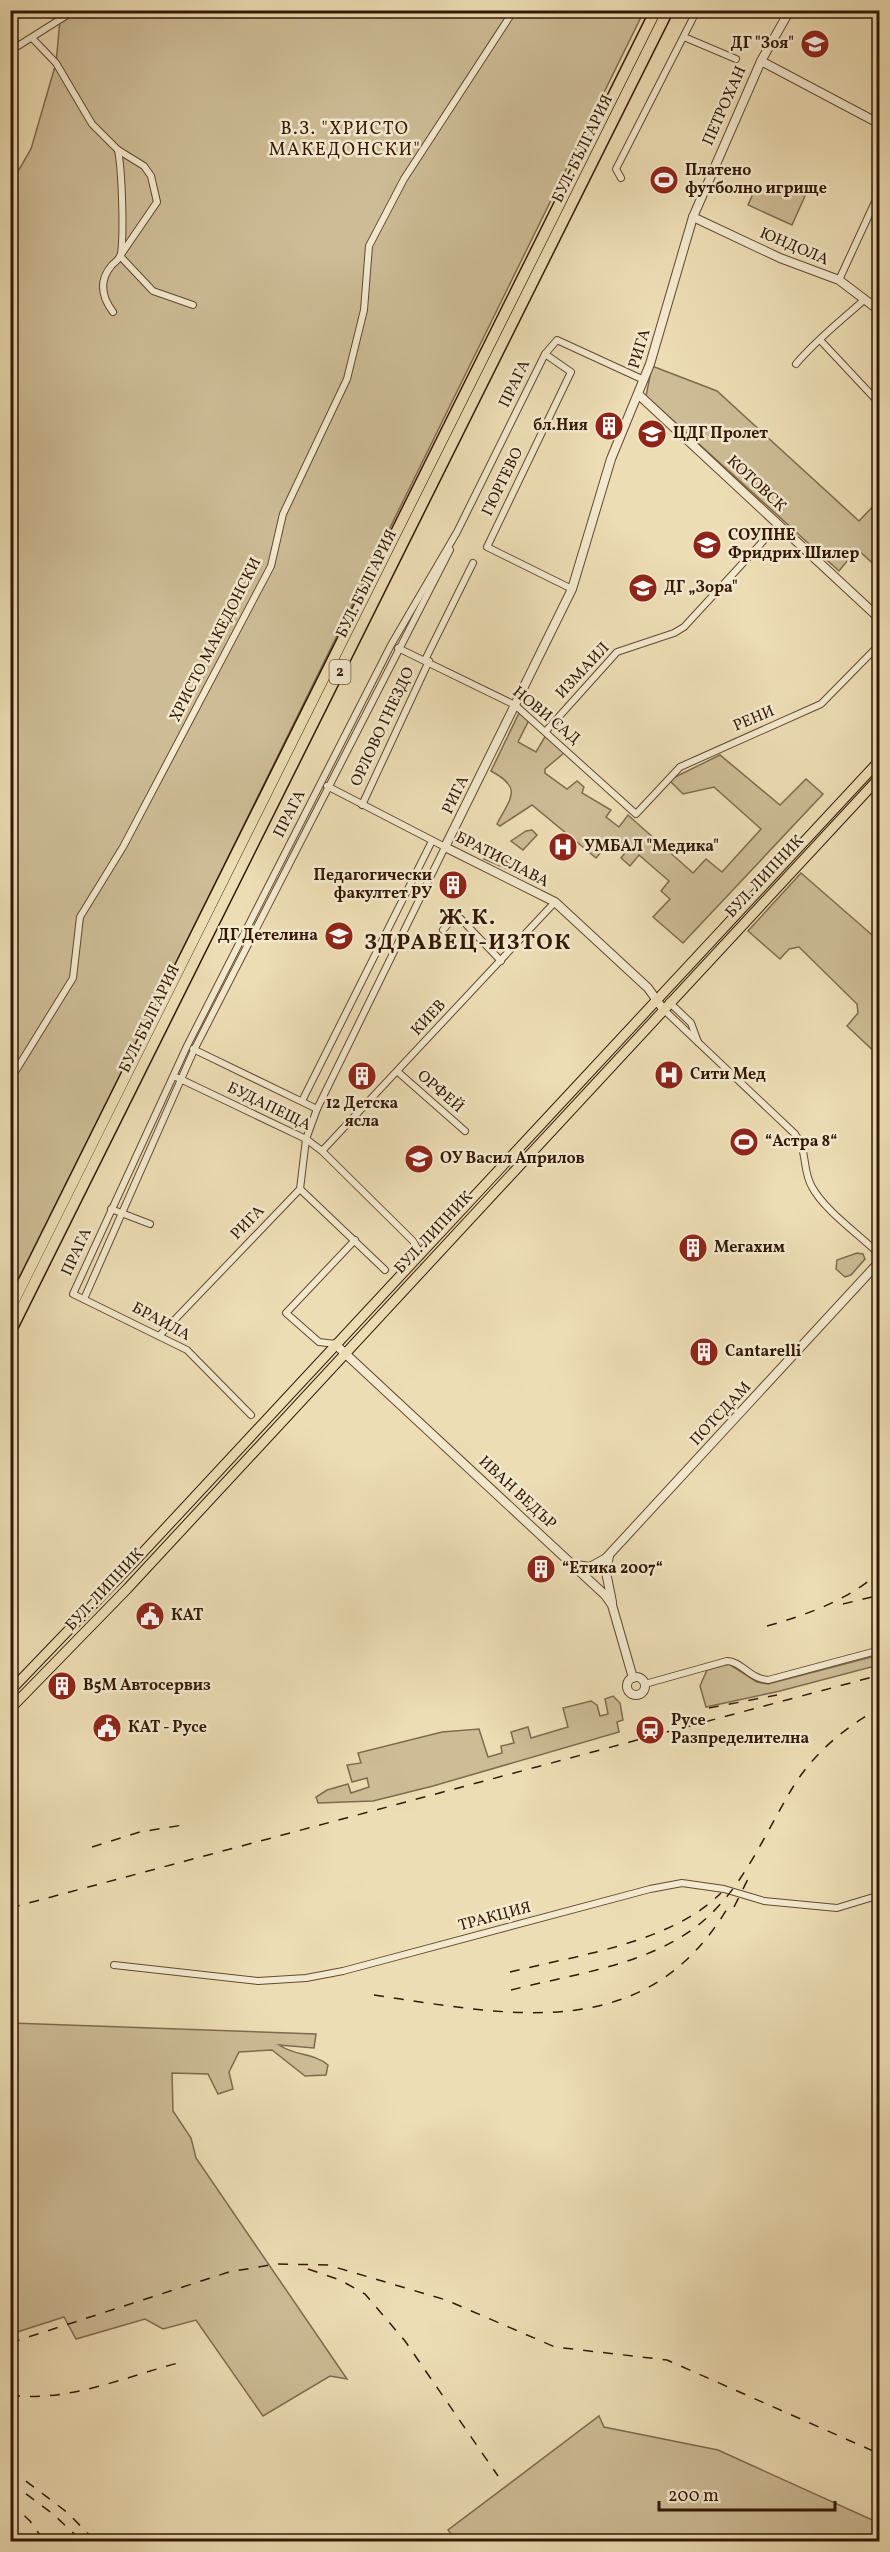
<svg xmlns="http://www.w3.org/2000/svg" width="890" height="2552" font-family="Vollkorn,serif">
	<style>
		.green { fill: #cdbc96; stroke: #806a4e; stroke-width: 1.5 }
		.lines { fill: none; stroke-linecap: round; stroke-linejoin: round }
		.minor-casing { stroke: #624931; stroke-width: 8 }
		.tertiary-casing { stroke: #624931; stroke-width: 10 }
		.primary-casing { stroke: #331805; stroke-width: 11 }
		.trunk-casing { stroke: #331805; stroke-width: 13 }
		.minor { stroke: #f3e9ce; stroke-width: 6 }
		.tertiary { stroke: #f3e9ce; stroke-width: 8 }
		.primary { stroke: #edddb4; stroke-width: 9 }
		.trunk { stroke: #edddb4; stroke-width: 10 }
		.rail { stroke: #331805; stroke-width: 1.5; stroke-dasharray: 10 10; stroke-linecap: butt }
		.labels { text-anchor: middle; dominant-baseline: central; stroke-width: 5; stroke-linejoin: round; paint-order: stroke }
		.shield { fill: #f3e9ce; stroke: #6d5741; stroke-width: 1.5 }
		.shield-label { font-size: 15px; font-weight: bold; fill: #331805 }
		.poi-label { font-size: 16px; font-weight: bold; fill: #331805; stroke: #f3e9ce; text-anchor: start }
		.street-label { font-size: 16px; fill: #331805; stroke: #f3e9ce }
		.neighbourhood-label { font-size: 18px; letter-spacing: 1.5px; fill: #331805; stroke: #f3e9ce }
		.district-label { font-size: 22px; font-weight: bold; letter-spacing: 1.5px; fill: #331805; stroke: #f3e9ce }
	</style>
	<rect width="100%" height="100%" fill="#edddb4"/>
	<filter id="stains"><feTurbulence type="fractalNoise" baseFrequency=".00333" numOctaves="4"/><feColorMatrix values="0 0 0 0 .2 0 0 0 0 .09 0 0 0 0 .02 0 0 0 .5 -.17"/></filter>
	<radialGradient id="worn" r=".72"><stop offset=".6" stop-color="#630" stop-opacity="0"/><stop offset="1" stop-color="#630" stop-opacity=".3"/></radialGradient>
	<g class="green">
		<path d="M75 10 644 11 11 1299 10 185 31 149 56 63 60 20Z"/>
		<path d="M778 184 805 196 792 225 748 205 757 185 774 192Z"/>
		<path d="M652 366 717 391 859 521 879 500V569L857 549 839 571 646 396Z"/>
		<path d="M519 713 529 720 518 742 536 752 546 735 564 753 545 769V773L567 789 577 781 584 787 582 793 611 810 606 817 619 827 628 815 693 873 706 859 722 872 761 829 714 787 683 794 669 780 720 755 780 805 806 779 823 794 683 943 653 917 670 899 661 891 669 881 639 855 630 866 621 858 629 848 620 841 613 849 608 844 596 858 532 805 500 826 497 824C511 797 523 788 491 771Z"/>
		<path d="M532 830 537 835 523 850 511 841 526 831Z"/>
		<path d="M491 847 521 875 484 859Z"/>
		<path d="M801 873 879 941V1056L847 1026 858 1013 857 1004 799 947 789 949 780 959 748 931Z"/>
		<path d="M857 1253 863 1254 865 1259 851 1275 845 1277 836 1269 837 1260Z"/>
		<path d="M879 1655V1665L780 1691 706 1707 700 1686 707 1670 729 1664 757 1682 768 1684Z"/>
		<path d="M613 1696 620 1703 623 1720 617 1722 619 1732 433 1786 373 1801 318 1803 316 1797 327 1790 348 1784 351 1793 369 1787 367 1778 352 1782 347 1765 361 1763 358 1753 442 1732 479 1729 488 1757 502 1753 501 1746 514 1743 511 1732 528 1727 531 1738 568 1727 563 1708 591 1701 597 1705 600 1716 608 1714 605 1699Z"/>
		<path d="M11 2023 316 2034 314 2048 279 2045C295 2056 314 2053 328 2065L326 2075 305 2076 272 2050 239 2052 229 2072 233 2089 218 2094 208 2074 172 2073 173 2111 191 2138 196 2158 347 2379 330 2376 263 2416 196 2320 163 2329 145 2319 76 2339 64 2317 11 2334Z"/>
		<path d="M599 2416 604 2427 718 2450 879 2523V2541H456L448 2530Z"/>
	</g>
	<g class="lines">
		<g class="minor-casing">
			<g id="minor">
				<path d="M830 10 831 11"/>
				<path d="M684 37 736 59"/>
				<path d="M33 39 56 63 92 124 118 150 144 166 151 176 157 202 120 256 153 291 193 305"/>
				<path d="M10 51 75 10"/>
				<path d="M621 178 616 169 697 10"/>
				<path d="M839 280 880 191"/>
				<path d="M113 312C101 296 99 280 112 265 116 261 120 259 121 254 124 232 122 171 118 150"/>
				<path d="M821 341 880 404"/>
				<path d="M545 354 571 372 487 547 572 589"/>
				<path d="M796 364C816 340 842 320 865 299"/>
				<path d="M398 648 515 705 636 814 680 767 821 704 880 644"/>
				<path d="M425 660 473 563"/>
				<path d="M546 731 617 652 674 633 684 627 779 524"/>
				<path d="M362 805 429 661"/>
				<path d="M443 930 452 919 460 918 501 961"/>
				<path d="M669 1002 691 1023 698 1042"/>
				<path d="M663 1009 795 1134C808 1151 802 1170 812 1187 825 1211 860 1235 880 1255"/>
				<path d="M193 1049 317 1109"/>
				<path d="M398 1072 465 1131"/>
				<path d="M176 1077 306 1139 322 1151 413 1241 420 1253"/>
				<path d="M10 1080 73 978 80 917 123 847 271 566 283 514 347 379 364 310 369 246 404 179 514 10"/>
				<path d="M302 1101 432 841"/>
				<path d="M322 1151 555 902"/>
				<path d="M300 1189 385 1270"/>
				<path d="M111 1209 150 1224"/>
				<path d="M84 1299 194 1050 450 550"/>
				<path d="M160 1335 300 1189 306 1139 317 1109 445 847 327 786"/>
				<path d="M335 1344 319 1342 286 1313 355 1240"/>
				<path d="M251 1415 187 1350 73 1294 187 1046 391 645 457 532 545 354 557 340 644 380"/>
				<path d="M645 1684 727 1661C741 1661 750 1679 768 1680L880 1650"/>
				<path d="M114 1965 258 1981 306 1978 343 1971 650 1889 682 1883 724 1889 764 1901 837 1908 880 1895"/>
			</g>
		</g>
		<g class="tertiary-casing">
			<g id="tertiary">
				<path d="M761 61 880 124"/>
				<path d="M693 217 780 258 839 280 880 311"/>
				<path d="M639 395 880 619"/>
				<path d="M663 1009 648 988 555 902 445 847 572 589 611 459 650 364 693 217 761 61 790 10"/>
				<path d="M335 1344 605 1595 612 1605 633 1678"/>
				<path d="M609 1556 606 1572 612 1602"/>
				<path d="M576 1565 590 1567 606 1558 880 1261"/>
				<circle cx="636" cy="1686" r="9"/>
			</g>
		</g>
		<g class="primary-casing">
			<g id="primary">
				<path d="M10 1691 134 1562 880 760"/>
				<path d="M10 1709 127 1589 880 777"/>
			</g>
		</g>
		<g class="trunk-casing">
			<g id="trunk">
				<path d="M10 1309 656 10"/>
				<path d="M10 1332 668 10"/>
			</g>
		</g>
		<use href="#minor" class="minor"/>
		<use href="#tertiary" class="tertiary"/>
		<use href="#primary" class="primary"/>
		<use href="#trunk" class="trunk"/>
		<g class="rail">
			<path d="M843 1604 880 1595"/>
			<path d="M767 1626C809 1614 846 1601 880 1572"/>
			<path d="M709 1708 777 1695"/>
			<path d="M92 1847 140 1832 183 1825"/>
			<path d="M734 1907 750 1875"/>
			<path d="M10 1908 880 1675"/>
			<path d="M510 1972C578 1955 671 1943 721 1893"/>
			<path d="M511 1990C573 1974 651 1965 702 1922 744 1887 765 1833 793 1787 814 1753 845 1727 880 1708"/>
			<path d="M374 1995C511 2015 649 2047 731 1902"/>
			<path d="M308 2269 340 2280 365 2294 405 2341 498 2476"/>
			<path d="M10 2343 229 2272 276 2264 328 2265 446 2300 555 2347 667 2360 880 2454"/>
			<path d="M10 2395C66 2403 125 2377 178 2363"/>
			<path d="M10 2469 68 2513 96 2542"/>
			<path d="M10 2482 53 2514 83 2542"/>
			<path d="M10 2502 30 2521 45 2542"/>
		</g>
	</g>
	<defs>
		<g id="school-disc" transform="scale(1.5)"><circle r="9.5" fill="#8f2418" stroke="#f3e9ce"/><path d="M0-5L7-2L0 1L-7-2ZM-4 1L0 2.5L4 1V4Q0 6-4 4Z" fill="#fff"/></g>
		<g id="stadium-disc" transform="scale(1.5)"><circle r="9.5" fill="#8f2418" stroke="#f3e9ce"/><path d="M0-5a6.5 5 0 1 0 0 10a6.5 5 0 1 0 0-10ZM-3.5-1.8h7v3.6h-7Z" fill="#fff"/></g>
		<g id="building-disc" transform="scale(1.5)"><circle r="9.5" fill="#8f2418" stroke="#f3e9ce"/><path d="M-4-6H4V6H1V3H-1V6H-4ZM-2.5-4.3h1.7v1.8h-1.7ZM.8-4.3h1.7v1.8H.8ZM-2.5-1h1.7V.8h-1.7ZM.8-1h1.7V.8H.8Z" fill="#fff"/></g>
		<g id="hospital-disc" transform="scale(1.5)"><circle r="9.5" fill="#8f2418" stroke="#f3e9ce"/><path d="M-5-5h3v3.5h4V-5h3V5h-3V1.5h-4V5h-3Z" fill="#fff"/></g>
		<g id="civic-disc" transform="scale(1.5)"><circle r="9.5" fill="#8f2418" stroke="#f3e9ce"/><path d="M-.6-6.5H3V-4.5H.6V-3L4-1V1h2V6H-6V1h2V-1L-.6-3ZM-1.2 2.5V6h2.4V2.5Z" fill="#fff"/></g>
		<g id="station-disc" transform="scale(1.5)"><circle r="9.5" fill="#8f2418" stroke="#f3e9ce"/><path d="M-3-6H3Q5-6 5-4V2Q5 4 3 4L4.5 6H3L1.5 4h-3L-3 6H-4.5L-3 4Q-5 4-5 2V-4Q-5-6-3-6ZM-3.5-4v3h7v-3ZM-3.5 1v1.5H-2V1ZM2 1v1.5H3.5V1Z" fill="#fff"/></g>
	</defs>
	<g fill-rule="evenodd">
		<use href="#school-disc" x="815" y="44"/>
		<use href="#stadium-disc" x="664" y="180"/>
		<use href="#building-disc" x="609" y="426"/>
		<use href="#school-disc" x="652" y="434"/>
		<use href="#school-disc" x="707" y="545"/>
		<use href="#school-disc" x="643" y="588"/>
		<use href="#hospital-disc" x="563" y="847"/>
		<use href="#building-disc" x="453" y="885"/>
		<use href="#school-disc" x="339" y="936"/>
		<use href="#hospital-disc" x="669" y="1075"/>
		<use href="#building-disc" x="362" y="1076"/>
		<use href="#stadium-disc" x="744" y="1142"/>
		<use href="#school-disc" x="419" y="1159"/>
		<use href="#building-disc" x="693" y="1248"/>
		<use href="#building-disc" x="704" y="1352"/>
		<use href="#building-disc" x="541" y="1569"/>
		<use href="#civic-disc" x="150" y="1616"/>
		<use href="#building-disc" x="62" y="1686"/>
		<use href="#civic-disc" x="107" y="1728"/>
		<use href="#station-disc" x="650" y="1730"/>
	</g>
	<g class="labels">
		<rect class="shield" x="329.5" y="660" width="21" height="24" rx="4.5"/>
		<g class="shield-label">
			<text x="340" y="672">2</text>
		</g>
		<g class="poi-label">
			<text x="794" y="44" text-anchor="end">ДГ "Зоя"</text>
			<text x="685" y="171">Платено<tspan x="685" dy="18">футболно игрище</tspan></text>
			<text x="588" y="426" text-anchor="end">бл.Ния</text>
			<text x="673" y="434">ЦДГ Пролет</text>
			<text x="728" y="536">СОУПНЕ<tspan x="728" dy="18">Фридрих Шилер</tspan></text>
			<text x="664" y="588">ДГ „Зора"</text>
			<text x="584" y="847">УМБАЛ "Медика"</text>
			<text x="432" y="876" text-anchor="end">Педагогически<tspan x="432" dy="18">факултет РУ</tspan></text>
			<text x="318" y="936" text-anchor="end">ДГ Детелина</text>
			<text x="690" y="1075">Сити Мед</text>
			<text x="362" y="1104" text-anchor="middle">12 Детска<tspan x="362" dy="18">ясла</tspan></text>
			<text x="765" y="1142">“Астра 8“</text>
			<text x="440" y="1159">ОУ Васил Априлов</text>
			<text x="714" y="1248">Мегахим</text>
			<text x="725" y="1352">Cantarelli</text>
			<text x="562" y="1569">“Етика 2007“</text>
			<text x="171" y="1616">КАТ</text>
			<text x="83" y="1686">В5М Автосервиз</text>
			<text x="671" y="1721">Русе<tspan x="671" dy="18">Разпределителна</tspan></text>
			<text x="128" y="1728">КАТ - Русе</text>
		</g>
		<g class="street-label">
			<text transform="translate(725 106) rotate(-66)">ПЕТРОХАН</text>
			<text transform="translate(583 149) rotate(-64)">БУЛ. БЪЛГАРИЯ</text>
			<text transform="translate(794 247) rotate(23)">ЮНДОЛА</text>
			<text transform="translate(640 349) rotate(-73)">РИГА</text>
			<text transform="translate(515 384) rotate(-64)">ПРАГА</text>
			<text transform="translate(503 482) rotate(-64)">ГЮРГЕВО</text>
			<text transform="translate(756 484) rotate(43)">КОТОВСК</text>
			<text transform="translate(367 584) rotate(-64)">БУЛ. БЪЛГАРИЯ</text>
			<text transform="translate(216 640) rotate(-63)">ХРИСТО МАКЕДОНСКИ</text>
			<text transform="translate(583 671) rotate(-47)">ИЗМАИЛ</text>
			<text transform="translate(546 716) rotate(39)">НОВИ САД</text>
			<text transform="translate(754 719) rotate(-23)">РЕНИ</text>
			<text transform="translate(383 727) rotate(-65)">ОРЛОВО ГНЕЗДО</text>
			<text transform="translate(456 795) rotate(-64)">РИГА</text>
			<text transform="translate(290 814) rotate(-63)">ПРАГА</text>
			<text transform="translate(502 860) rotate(27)">БРАТИСЛАВА</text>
			<text transform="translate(765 877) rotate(-47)">БУЛ. ЛИПНИК</text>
			<text transform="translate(429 1018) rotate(-47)">КИЕВ</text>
			<text transform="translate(150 1019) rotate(-64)">БУЛ. БЪЛГАРИЯ</text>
			<text transform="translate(440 1092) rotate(41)">ОРФЕЙ</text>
			<text transform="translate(269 1107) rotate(26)">БУДАПЕЩА</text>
			<text transform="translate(248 1223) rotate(-46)">РИГА</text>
			<text transform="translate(434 1233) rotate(-47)">БУЛ. ЛИПНИК</text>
			<text transform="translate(77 1252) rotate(-65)">ПРАГА</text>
			<text transform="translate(161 1322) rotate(28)">БРАИЛА</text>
			<text transform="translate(721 1414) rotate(-47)">ПОТСДАМ</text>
			<text transform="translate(517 1493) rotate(43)">ИВАН ВЕДЪР</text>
			<text transform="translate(105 1590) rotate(-47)">БУЛ. ЛИПНИК</text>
			<text transform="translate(495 1917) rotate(-15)">ТРАКЦИЯ</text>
		</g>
		<g class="neighbourhood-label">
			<text x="345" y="129">В.З. "ХРИСТО<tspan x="345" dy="21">МАКЕДОНСКИ"</tspan></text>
		</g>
		<g class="district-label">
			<text x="468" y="918">Ж.К.<tspan x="468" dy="25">ЗДРАВЕЦ-ИЗТОК</tspan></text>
		</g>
	</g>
	<rect width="890" height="2552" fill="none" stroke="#edddb4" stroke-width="36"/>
	<rect x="12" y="12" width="866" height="2528" fill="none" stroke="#331805" stroke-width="3"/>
	<rect x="18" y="18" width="854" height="2516" fill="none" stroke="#331805" stroke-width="1.5"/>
	<path d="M659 2501v9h176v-9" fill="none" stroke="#331805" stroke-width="3"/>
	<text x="668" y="2501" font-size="18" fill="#331805" stroke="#f3e9ce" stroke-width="4.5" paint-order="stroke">200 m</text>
	<rect width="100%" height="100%" filter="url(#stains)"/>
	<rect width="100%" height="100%" fill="url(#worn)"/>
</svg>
